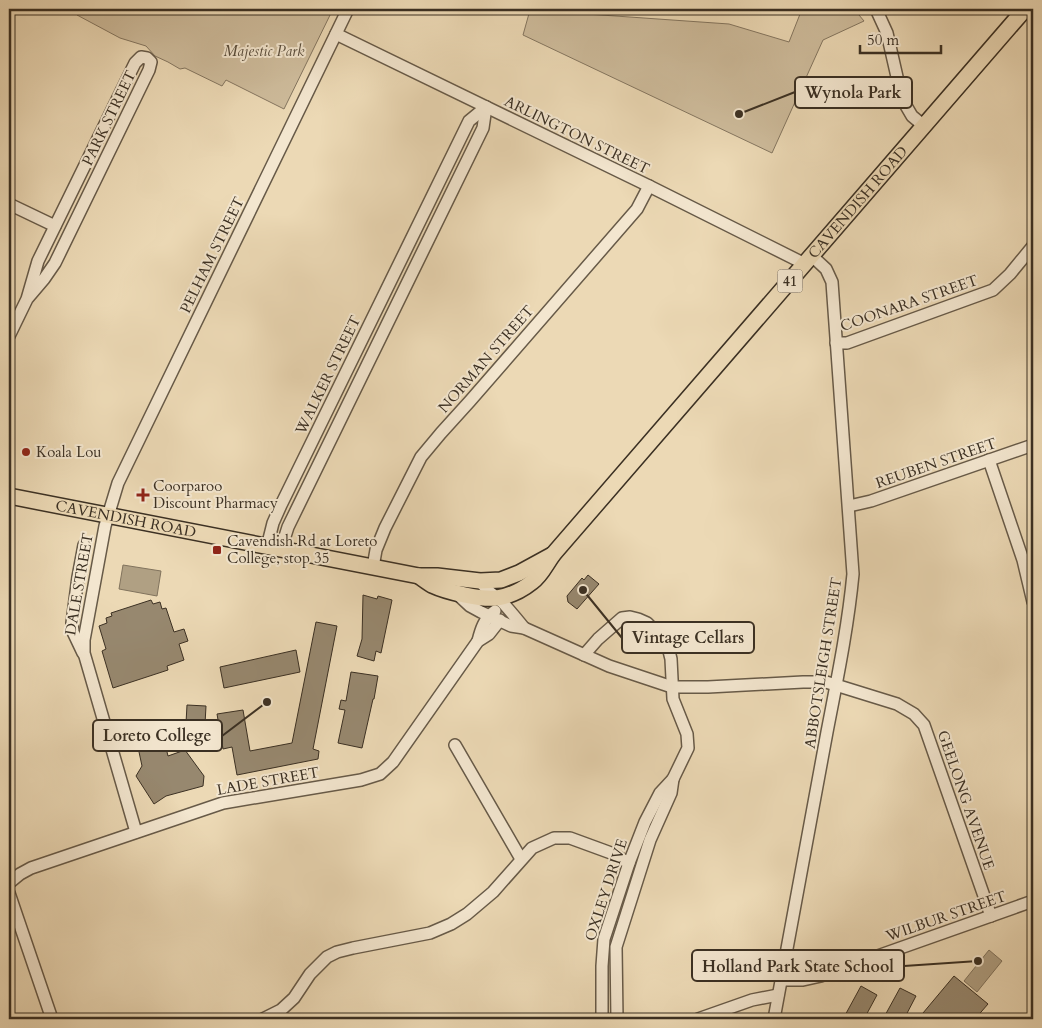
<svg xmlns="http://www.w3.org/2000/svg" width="1042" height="1028" font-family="Cardo,serif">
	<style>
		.green { fill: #cebc9c; stroke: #847660 }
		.water { fill: #b0a083; stroke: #81735d }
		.building { fill: #97886f; stroke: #3b3023 }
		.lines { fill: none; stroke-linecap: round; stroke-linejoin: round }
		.minor-casing { stroke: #675a48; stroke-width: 14 }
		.major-casing { stroke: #3b3023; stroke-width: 18 }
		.minor { stroke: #f3e6cf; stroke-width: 11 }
		.major { stroke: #ecd9b5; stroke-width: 15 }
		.poi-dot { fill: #8f2418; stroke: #f3e6cf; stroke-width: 2 }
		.labels { text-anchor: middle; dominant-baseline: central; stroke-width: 4; stroke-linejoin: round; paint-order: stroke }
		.shield { fill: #f3e6cf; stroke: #726757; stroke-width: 1 }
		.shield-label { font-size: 14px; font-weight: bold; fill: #3b3023 }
		.park-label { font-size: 15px; font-style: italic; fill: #584c3b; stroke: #f3e6cf }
		.street-label { font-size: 15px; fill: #3b3023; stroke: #f3e6cf }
		.poi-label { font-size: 15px; fill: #3b3023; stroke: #f3e6cf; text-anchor: start }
		.leader { fill: none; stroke: #3b3023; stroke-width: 2 }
		.callout-dot { fill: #3b3023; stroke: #f3e6cf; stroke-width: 2 }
		.callout { fill: #f3e6cf; stroke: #3b3023; stroke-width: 2 }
		.callout-label { font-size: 16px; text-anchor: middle; font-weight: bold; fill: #3b3023 }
	</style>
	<rect width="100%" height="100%" fill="#ecd9b5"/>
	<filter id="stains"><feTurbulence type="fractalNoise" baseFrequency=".004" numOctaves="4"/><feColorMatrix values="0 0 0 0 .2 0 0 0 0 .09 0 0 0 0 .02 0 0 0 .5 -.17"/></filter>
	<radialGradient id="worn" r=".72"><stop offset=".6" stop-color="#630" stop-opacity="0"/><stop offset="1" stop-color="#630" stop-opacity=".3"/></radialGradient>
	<g class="green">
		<path d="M75 9H333L284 109 226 80 222 86 185 68 180 69 168 62 155 56 146 46 120 38 77 15Z"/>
		<path d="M802 9H854L864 21 823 40 772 153 523 35 530 10 729 24 789 42Z"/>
	</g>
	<g class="water">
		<path d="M123 565 161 571 157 596 119 589Z"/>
		<path d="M989 950 1002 961 977 992 964 981Z"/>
	</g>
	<g class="building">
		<path d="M588 575 599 584 577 609 568 602 567 596 582 578 584 580Z"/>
		<path d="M363 595 377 599 378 596 392 600 381 653 376 651 374 661 357 656 362 639Z"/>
		<path d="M151 600 153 604 160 602 162 609 166 608 174 632 184 629 188 641 179 644 184 660 167 666 168 670 113 688 102 651 106 649 99 626 107 623 106 618 112 616 111 613Z"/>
		<path d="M316 622 337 626 313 749 319 751 318 759 237 775 232 747 223 749 217 714 243 710 250 751 292 743Z"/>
		<path d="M296 650 300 672 224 688 220 667Z"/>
		<path d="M351 672 378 676 374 699H373L362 748 338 743 345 710 339 709 341 700 346 701Z"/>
		<path d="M187 705 206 706 204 742 185 741Z"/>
		<path d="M161 727 168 756 185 750 204 776 203 786 166 796 154 804 136 776 142 766 135 733Z"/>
		<path d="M954 976 988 1004 975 1019H930L923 1013Z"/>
		<path d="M861 986 877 995 864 1019H843Z"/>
		<path d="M900 988 916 996 904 1019H883Z"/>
	</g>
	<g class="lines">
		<g class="minor-casing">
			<g id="minor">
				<path d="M876 9 887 33 900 90 905 104 912 116 924 126"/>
				<path d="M336 34 649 186 805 264"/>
				<path d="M9 204 55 226"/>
				<path d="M9 336 27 299 38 261 135 63 141 57 147 58 151 62 149 70 55 263 44 279 27 299"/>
				<path d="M836 343H847L993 290 1010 274 1033 246"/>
				<path d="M989 460 1023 560 1033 602"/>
				<path d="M849 506 871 501 1033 445"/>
				<path d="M267 547 273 523 281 505 469 121 486 107"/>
				<path d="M281 549 288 527 483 128 486 107"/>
				<path d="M373 567 376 550 385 528 421 457 441 433 470 401 637 209 649 186"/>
				<path d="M480 581C486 591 495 595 503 603 510 611 517 619 524 628"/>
				<path d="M456 593 470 606 481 612 511 626 524 628 609 666 672 687H708L803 682H826L897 704 914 714 924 725 991 916"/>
				<path d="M478 641C481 629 484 619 495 611"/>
				<path d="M83 653 73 632 72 623 78 577 84 545"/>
				<path d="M584 655 598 639 622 618 630 617 638 619 647 623 667 643 671 659 673 699 687 734 688 748 673 779 660 793 645 822 629 863 604 939 602 966V1019"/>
				<path d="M455 745 521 859"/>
				<path d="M136 832 84 653V640L105 526 118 483 348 9"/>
				<path d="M9 883 20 874 31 868 223 803 361 780 380 774 393 762 478 641 489 634 500 620"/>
				<path d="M9 893 52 1019"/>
				<path d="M781 980H803L821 976 1033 901"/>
				<path d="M263 1019 281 1010 294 998 310 974 327 957 337 952 353 948 430 933 451 924 467 914 493 892 532 848 554 838H570L611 853 629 863"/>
				<path d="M617 1019 616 947 650 840 671 793 673 779"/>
				<path d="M698 1019 752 1000 778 995"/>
				<path d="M774 1019C791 923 810 828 827 732 837 680 848 627 853 574L832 282 826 269 812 256"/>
			</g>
		</g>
		<g class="major-casing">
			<g id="major">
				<path id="s1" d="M9 496 419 576H437L480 581 501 580 519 573 552 555"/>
				<path id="s2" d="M419 576C423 579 427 582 432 585 447 592 481 600 497 598 510 596 522 590 532 582 543 574 547 561 556 551L1025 9"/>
			</g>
		</g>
		<use href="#minor" class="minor"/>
		<use href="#major" class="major"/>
	</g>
	<g class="poi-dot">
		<circle cx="26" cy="452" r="5"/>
		<path d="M140.5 487.5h5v5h5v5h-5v5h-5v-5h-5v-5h5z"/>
		<rect x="212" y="545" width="10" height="10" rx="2.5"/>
	</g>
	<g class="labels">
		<rect class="shield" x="777.5" y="269.5" width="25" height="23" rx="4"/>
		<g class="shield-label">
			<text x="790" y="281">41</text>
		</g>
		<g class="park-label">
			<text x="264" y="51">Majestic Park</text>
		</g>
		<g class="street-label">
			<text transform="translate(109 118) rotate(-64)">PARK STREET</text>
			<text transform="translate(577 135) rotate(26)">ARLINGTON STREET</text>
			<text stroke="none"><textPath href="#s2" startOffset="622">CAVENDISH ROAD</textPath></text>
			<text transform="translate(212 255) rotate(-64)">PELHAM STREET</text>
			<text transform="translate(909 303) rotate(-19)">COONARA STREET</text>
			<text transform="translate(486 359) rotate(-49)">NORMAN STREET</text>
			<text transform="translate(328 375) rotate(-64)">WALKER STREET</text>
			<text transform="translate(936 463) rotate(-19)">REUBEN STREET</text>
			<text stroke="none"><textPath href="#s1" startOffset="119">CAVENDISH ROAD</textPath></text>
			<text transform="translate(79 584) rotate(-80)">DALE STREET</text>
			<text transform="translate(823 663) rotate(-81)">ABBOTSLEIGH STREET</text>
			<text transform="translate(268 781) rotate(-10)">LADE STREET</text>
			<text transform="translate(966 800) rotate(71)">GEELONG AVENUE</text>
			<text transform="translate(606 890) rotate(-72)">OXLEY DRIVE</text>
			<text transform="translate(946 916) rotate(-19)">WILBUR STREET</text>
		</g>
		<g class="poi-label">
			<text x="36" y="452">Koala Lou</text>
			<text x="153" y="486">Coorparoo<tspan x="153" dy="17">Discount Pharmacy</tspan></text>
			<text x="227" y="541">Cavendish Rd at Loreto<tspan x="227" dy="17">College, stop 35</tspan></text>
		</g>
	</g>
	<path class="leader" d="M739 114L795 92M583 590L622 638M267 702L222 736M978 961L904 966"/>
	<g class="callout-dot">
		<circle cx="739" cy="114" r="5"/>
		<circle cx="583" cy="590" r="5"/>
		<circle cx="267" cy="702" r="5"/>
		<circle cx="978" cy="961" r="5"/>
	</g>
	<g class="callout">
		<rect x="795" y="77" width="117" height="31" rx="5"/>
		<rect x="622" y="622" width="132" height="31" rx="5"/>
		<rect x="93" y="720" width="129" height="31" rx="5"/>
		<rect x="692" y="950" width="212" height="31" rx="5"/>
	</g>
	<g class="callout-label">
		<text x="853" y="98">Wynola Park</text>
		<text x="688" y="643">Vintage Cellars</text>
		<text x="157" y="741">Loreto College</text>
		<text x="798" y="972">Holland Park State School</text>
	</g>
	<rect width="1042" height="1028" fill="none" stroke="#ecd9b5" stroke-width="30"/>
	<rect x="10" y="10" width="1022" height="1008" fill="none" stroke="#3b3023" stroke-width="2.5"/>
	<rect x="15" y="15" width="1012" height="998" fill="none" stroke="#3b3023"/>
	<path d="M860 45v8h81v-8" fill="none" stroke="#3b3023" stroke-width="2.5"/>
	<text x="867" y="45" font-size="15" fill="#3b3023" stroke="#f3e6cf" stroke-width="4" paint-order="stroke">50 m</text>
	<rect width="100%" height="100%" filter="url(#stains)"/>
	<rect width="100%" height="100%" fill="url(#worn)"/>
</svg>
